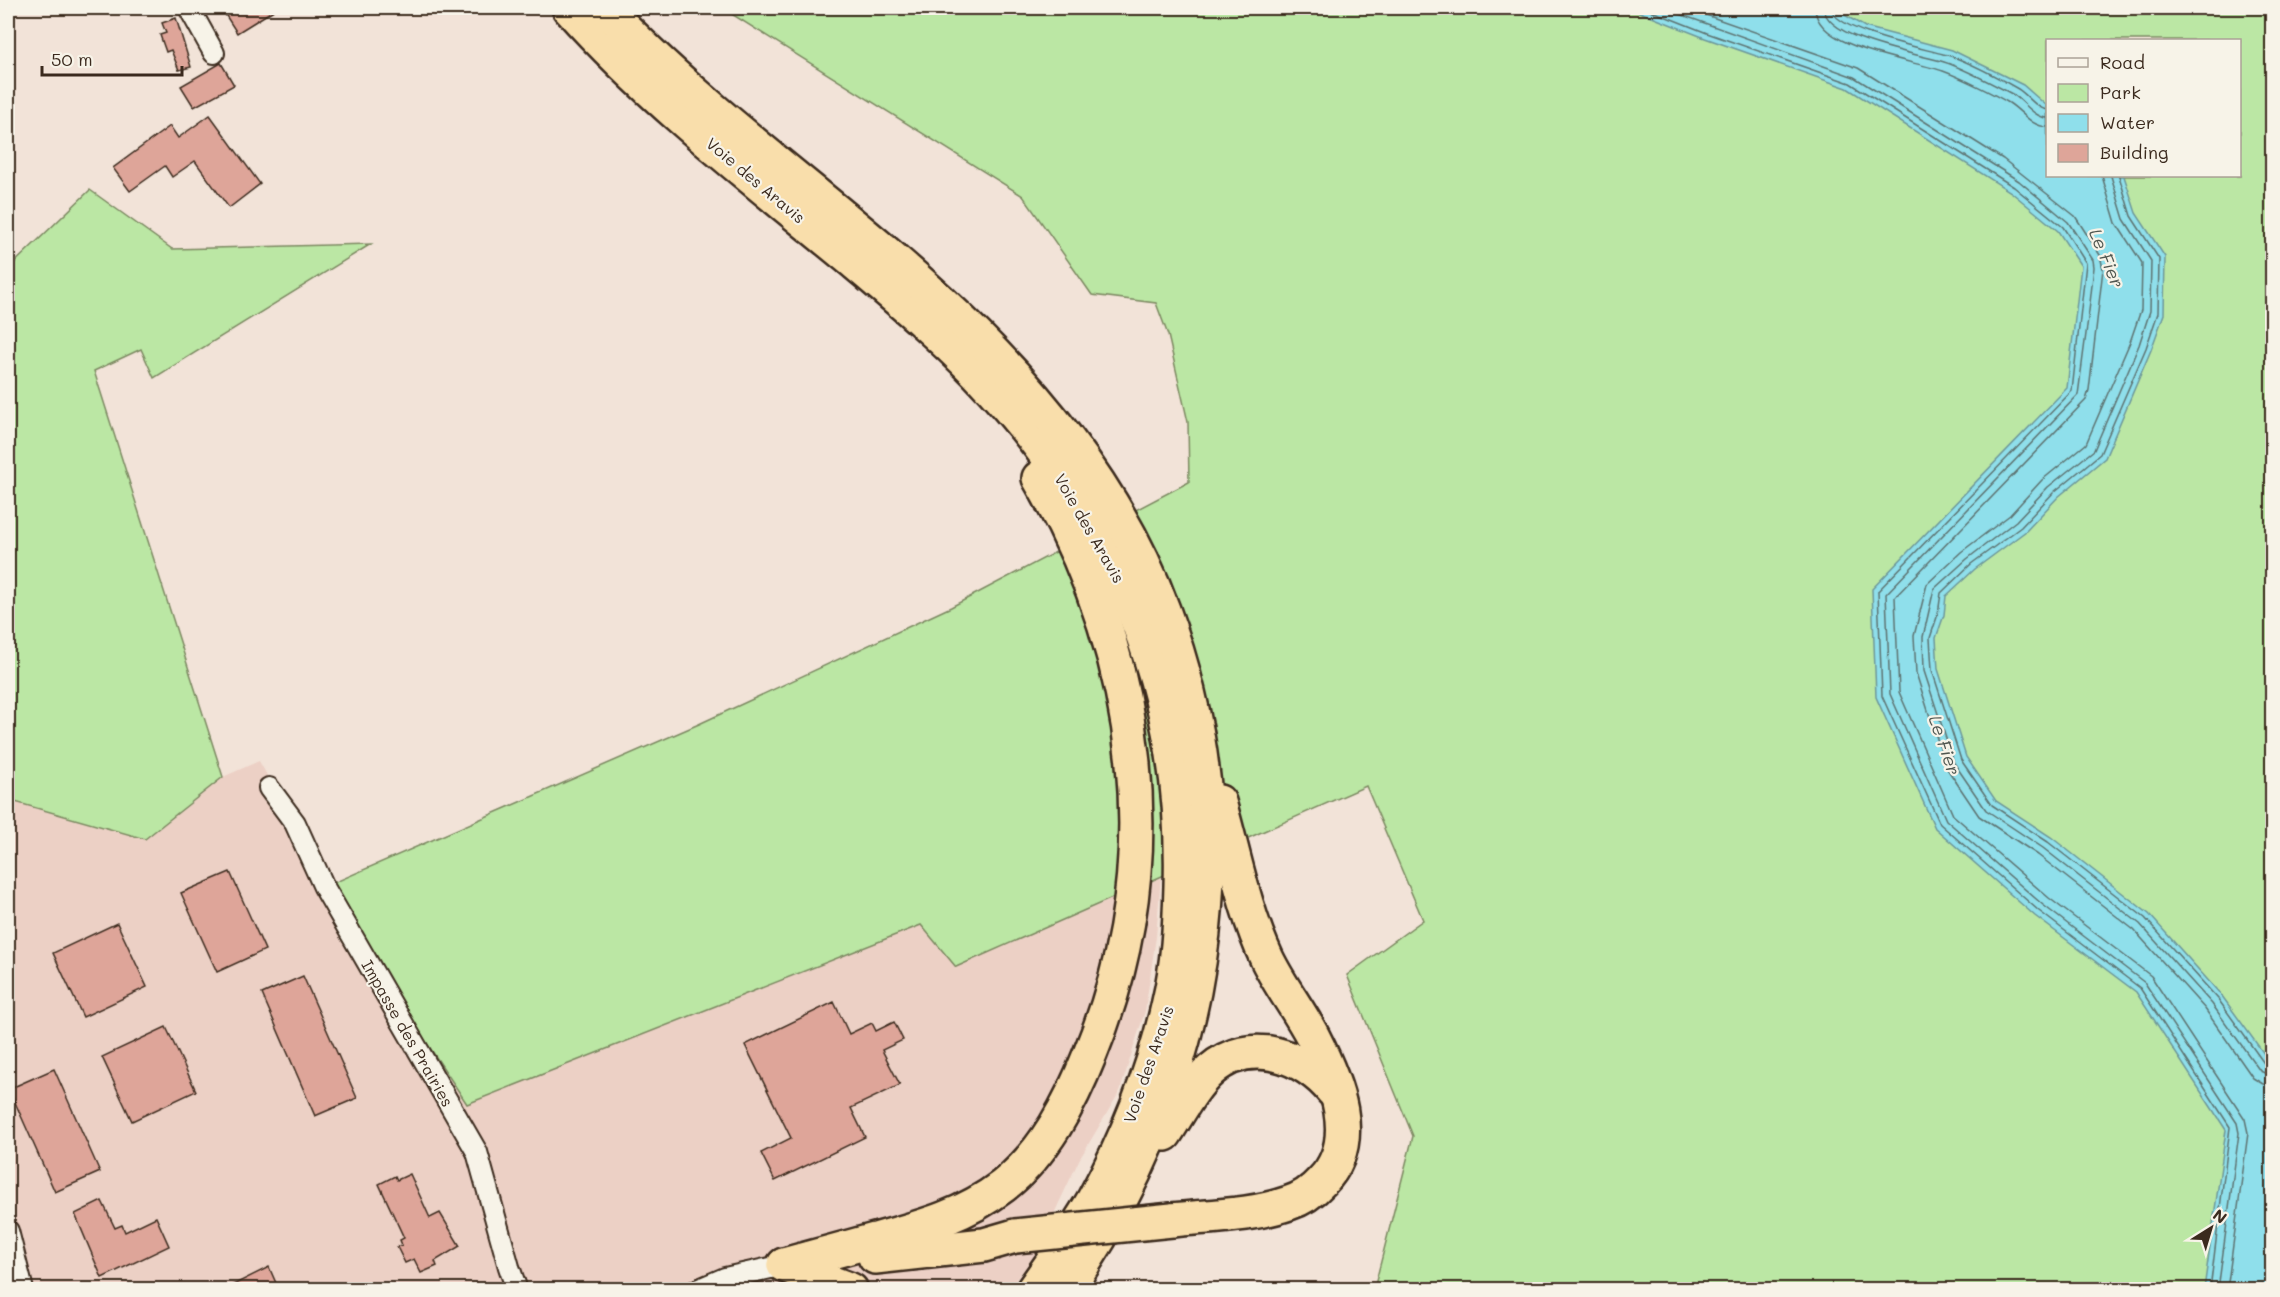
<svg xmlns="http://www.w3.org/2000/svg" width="2280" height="1297" font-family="Mali,sans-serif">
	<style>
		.built { fill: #ecd0c5 }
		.green { fill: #bbe7a4; stroke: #7b8861; stroke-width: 1.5; fill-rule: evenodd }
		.water { fill: #8fdfeb; stroke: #6d9799; stroke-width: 1.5 }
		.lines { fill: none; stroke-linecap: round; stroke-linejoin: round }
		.shore { stroke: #5d7270; stroke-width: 1.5 }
		.building { fill: #dea599; stroke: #3b2a1e; stroke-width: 1.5 }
		.minor-casing { stroke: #3b2a1e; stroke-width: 24 }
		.trunk-casing { stroke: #3b2a1e; stroke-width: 38 }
		.minor { stroke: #f7f3e8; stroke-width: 20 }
		.trunk { stroke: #f9deab; stroke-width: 33 }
		.trunk-bridge-casing { stroke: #3b2a1e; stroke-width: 38; stroke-linecap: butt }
		.trunk-bridge { stroke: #f9deab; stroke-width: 33 }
		.labels { text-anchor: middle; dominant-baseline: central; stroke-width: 4.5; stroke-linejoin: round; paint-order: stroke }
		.street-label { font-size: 16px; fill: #3b2a1e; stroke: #f7f3e8 }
		.water-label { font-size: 18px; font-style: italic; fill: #505751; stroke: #f7f3e8 }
	</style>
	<rect width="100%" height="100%" fill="#f2e3d8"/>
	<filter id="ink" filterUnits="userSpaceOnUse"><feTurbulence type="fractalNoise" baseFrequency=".0167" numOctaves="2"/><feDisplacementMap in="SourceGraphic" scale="12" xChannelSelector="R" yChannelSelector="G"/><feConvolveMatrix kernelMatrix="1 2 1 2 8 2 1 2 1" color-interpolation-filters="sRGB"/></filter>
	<g filter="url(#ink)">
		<path class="built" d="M259 761 297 829 467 1104 921 925 956 967 1161 876 1156 937 1145 1011 1120 1091 1079 1160 1032 1261 1008 1289H8V800L145 838 223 777Z"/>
		<g class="green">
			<path d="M722 8H2272V1289H1374L1413 1136 1347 975 1423 920 1366 786 956 967 921 925 467 1104 324 887 699 724 951 607 1189 482 1188 422 1168 335 1156 303 1092 295 1023 196ZM2048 40H2240V176H2048Z"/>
			<path d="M90 190 172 249 371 244 154 378 141 349 94 371 223 777 145 839 8 800V269Z"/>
		</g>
		<path class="water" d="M1629 8H1833L1865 27 1952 50 2023 85 2047 106 2048 176H2124L2136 213 2165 257 2164 314 2151 350 2105 458 2058 497 2026 531 1975 569 1946 596 1944 615 1936 638 1938 669 1966 757 1996 801 2051 837 2149 914 2222 996 2270 1062 2272 1069V1289H2204L2226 1130 2136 992 2035 916 1935 828 1876 697 1872 589 2067 388 2081 266 2058 231 2011 192 1847 88 1705 38Z"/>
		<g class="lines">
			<g class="shore">
				<path d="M1644 8 1707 33 1850 83 2014 187 2063 227 2086 263 2072 391 1878 591 1882 696 1940 824 2039 911 2140 988 2230 1127 2210 1290"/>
				<path d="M1663 8 1854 77 2019 181 2068 222 2093 260 2094 267 2090 303 2078 395 1886 594 1890 694 1946 820 2043 905 2145 983 2237 1123 2239 1133 2218 1290"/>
				<path d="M1686 8 1858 68 2003 159 2075 216 2100 255 2103 269 2089 390 2086 400 1895 597 1899 692 1953 815 2049 898 2151 976 2245 1119 2248 1133 2227 1290"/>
				<path d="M1815 8C1816 49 1912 60 1943 71 1962 78 1992 93 2009 103 2023 112 2030 126 2048 127"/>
				<path d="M1824 8C1825 39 1918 54 1944 62 1961 67 1997 86 2014 95 2025 102 2033 117 2048 118"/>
				<path d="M1831 8C1834 31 1922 48 1943 54 1964 59 1999 78 2018 89 2028 95 2036 109 2048 110"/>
				<path d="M2102 176 2116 223 2142 263 2141 310 2130 342 2086 444 2042 480 2010 515 1961 552 1927 584 1914 636 1916 673 1946 767 1979 816 2038 855 2134 930 2205 1009 2253 1078 2263 1084 2272 1085"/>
				<path d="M2111 176 2124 219 2151 261 2150 311 2139 345 2094 450 2048 487 2016 521 1967 559 1934 589 1923 637 1924 671 1954 763 1986 810 2043 848 2140 924 2212 1004 2260 1071 2272 1076"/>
				<path d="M2119 176 2131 216 2159 259 2158 313 2146 348 2100 454 2054 492 2021 527 1971 564 1941 593 1938 614 1930 638 1932 670 1961 760 1992 805 2048 842 2145 918 2218 999 2266 1066 2272 1069"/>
			</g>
		</g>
		<g class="building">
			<path d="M221 8H277L237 33Z"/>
			<path d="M176 18 191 67 179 70 171 50 166 52 160 35 166 33 162 23Z"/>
			<path d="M221 63 234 85 194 107 181 86Z"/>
			<path d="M210 115 260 184 229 208 195 161 172 177 165 166 130 191 113 168 170 126 178 138Z"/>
			<path d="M230 872 265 950 217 972 181 893Z"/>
			<path d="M117 923 147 987 83 1017 53 953Z"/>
			<path d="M303 976 357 1098 315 1116 262 994Z"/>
			<path d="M834 1002 849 1034 872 1023 876 1031 894 1022 903 1040 882 1050 900 1085 851 1108 865 1137 775 1181 761 1153 791 1138 745 1045Z"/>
			<path d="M166 1027 196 1091 132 1121 102 1057Z"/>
			<path d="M54 1069 100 1172 55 1192 9 1089Z"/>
			<path d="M410 1174 430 1218 440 1213 460 1246 435 1261 437 1266 421 1273 414 1259 405 1263 397 1247 402 1245 400 1240 404 1238 379 1184 395 1176 397 1180Z"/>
			<path d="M102 1201 115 1228 122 1225 125 1232 156 1217 169 1246 102 1278 75 1214Z"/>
			<path d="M269 1267 279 1290H223Z"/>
		</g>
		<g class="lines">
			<g class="minor-casing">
				<g id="minor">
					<path d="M189 8 214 53"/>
					<path d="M269 788 295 823 324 887 477 1152 509 1267 517 1290"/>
					<path d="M8 1231 23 1290"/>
					<path d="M697 1290 725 1278 784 1265"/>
				</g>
			</g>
			<g class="trunk-casing">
				<g id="trunk">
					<path d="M569 8C654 103 756 181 854 262 895 297 938 333 976 372 1113 515 1187 686 1181 886 1180 925 1178 964 1169 1002 1154 1070 1127 1138 1094 1199 1076 1230 1054 1260 1033 1290"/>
					<path d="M605 8C719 128 860 219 977 336 1055 414 1125 506 1163 610 1249 842 1206 1088 1066 1290"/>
					<path d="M1165 1134C1179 1113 1192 1087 1211 1070 1250 1036 1304 1055 1333 1091"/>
					<path d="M1172 1220C1210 1216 1252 1216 1289 1203 1302 1199 1313 1191 1322 1181 1362 1141 1335 1080 1313 1037 1299 1010 1280 986 1267 959 1244 910 1234 854 1219 802"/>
					<path d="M875 1257 984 1245 1015 1236"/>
					<path d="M784 1265C814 1257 845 1248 875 1240 922 1227 964 1216 1003 1186 1045 1153 1071 1102 1090 1054 1169 862 1142 656 1039 478"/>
					<path d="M784 1265 851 1290"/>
				</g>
			</g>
			<use href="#minor" class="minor"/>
			<use href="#trunk" class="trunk"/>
			<g class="trunk-bridge-casing">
				<path id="trunk-bridge" d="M1015 1236 1172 1220"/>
			</g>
			<use href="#trunk-bridge" class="trunk-bridge"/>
		</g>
	</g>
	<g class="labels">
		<g class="street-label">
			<text transform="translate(756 180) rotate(40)">Voie des Aravis</text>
			<text transform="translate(1090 528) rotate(60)">Voie des Aravis</text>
			<text transform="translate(408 1033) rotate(60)">Impasse des Prairies</text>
			<text transform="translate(1148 1064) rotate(-71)">Voie des Aravis</text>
		</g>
		<g class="water-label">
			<text transform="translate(2107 258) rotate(67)">Le Fier</text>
			<text transform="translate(1945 745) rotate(71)">Le Fier</text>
		</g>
	</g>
	<rect width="2280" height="1297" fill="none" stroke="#f7f3e8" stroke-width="30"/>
	<rect x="15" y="15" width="2250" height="1267" fill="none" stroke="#3b2a1e" stroke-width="2" filter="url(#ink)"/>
	<rect x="2046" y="39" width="195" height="138" fill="#f7f3e8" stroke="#aca397" stroke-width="1.5"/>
	<rect x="2058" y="58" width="30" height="9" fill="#f7f3e8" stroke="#aca397" stroke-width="1.5"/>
	<text x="2100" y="69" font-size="18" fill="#3b2a1e">Road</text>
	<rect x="2058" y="84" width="30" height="18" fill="#bbe7a4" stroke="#aca397" stroke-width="1.5"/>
	<text x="2100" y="99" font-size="18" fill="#3b2a1e">Park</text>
	<rect x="2058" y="114" width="30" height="18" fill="#8fdfeb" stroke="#aca397" stroke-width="1.5"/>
	<text x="2100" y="129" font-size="18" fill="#3b2a1e">Water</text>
	<rect x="2058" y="144" width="30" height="18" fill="#dea599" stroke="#aca397" stroke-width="1.5"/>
	<text x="2100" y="159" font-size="18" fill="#3b2a1e">Building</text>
	<g transform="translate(2211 1228) rotate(37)" stroke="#f7f3e8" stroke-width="4.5" paint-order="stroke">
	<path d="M0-4.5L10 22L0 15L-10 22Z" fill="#3b2a1e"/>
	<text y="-9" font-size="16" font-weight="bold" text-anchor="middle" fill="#3b2a1e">N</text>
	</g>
	<path d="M42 66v9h140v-9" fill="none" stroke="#3b2a1e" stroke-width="3"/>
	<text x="51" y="66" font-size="18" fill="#3b2a1e" stroke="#f7f3e8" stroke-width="4.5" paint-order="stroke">50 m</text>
</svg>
